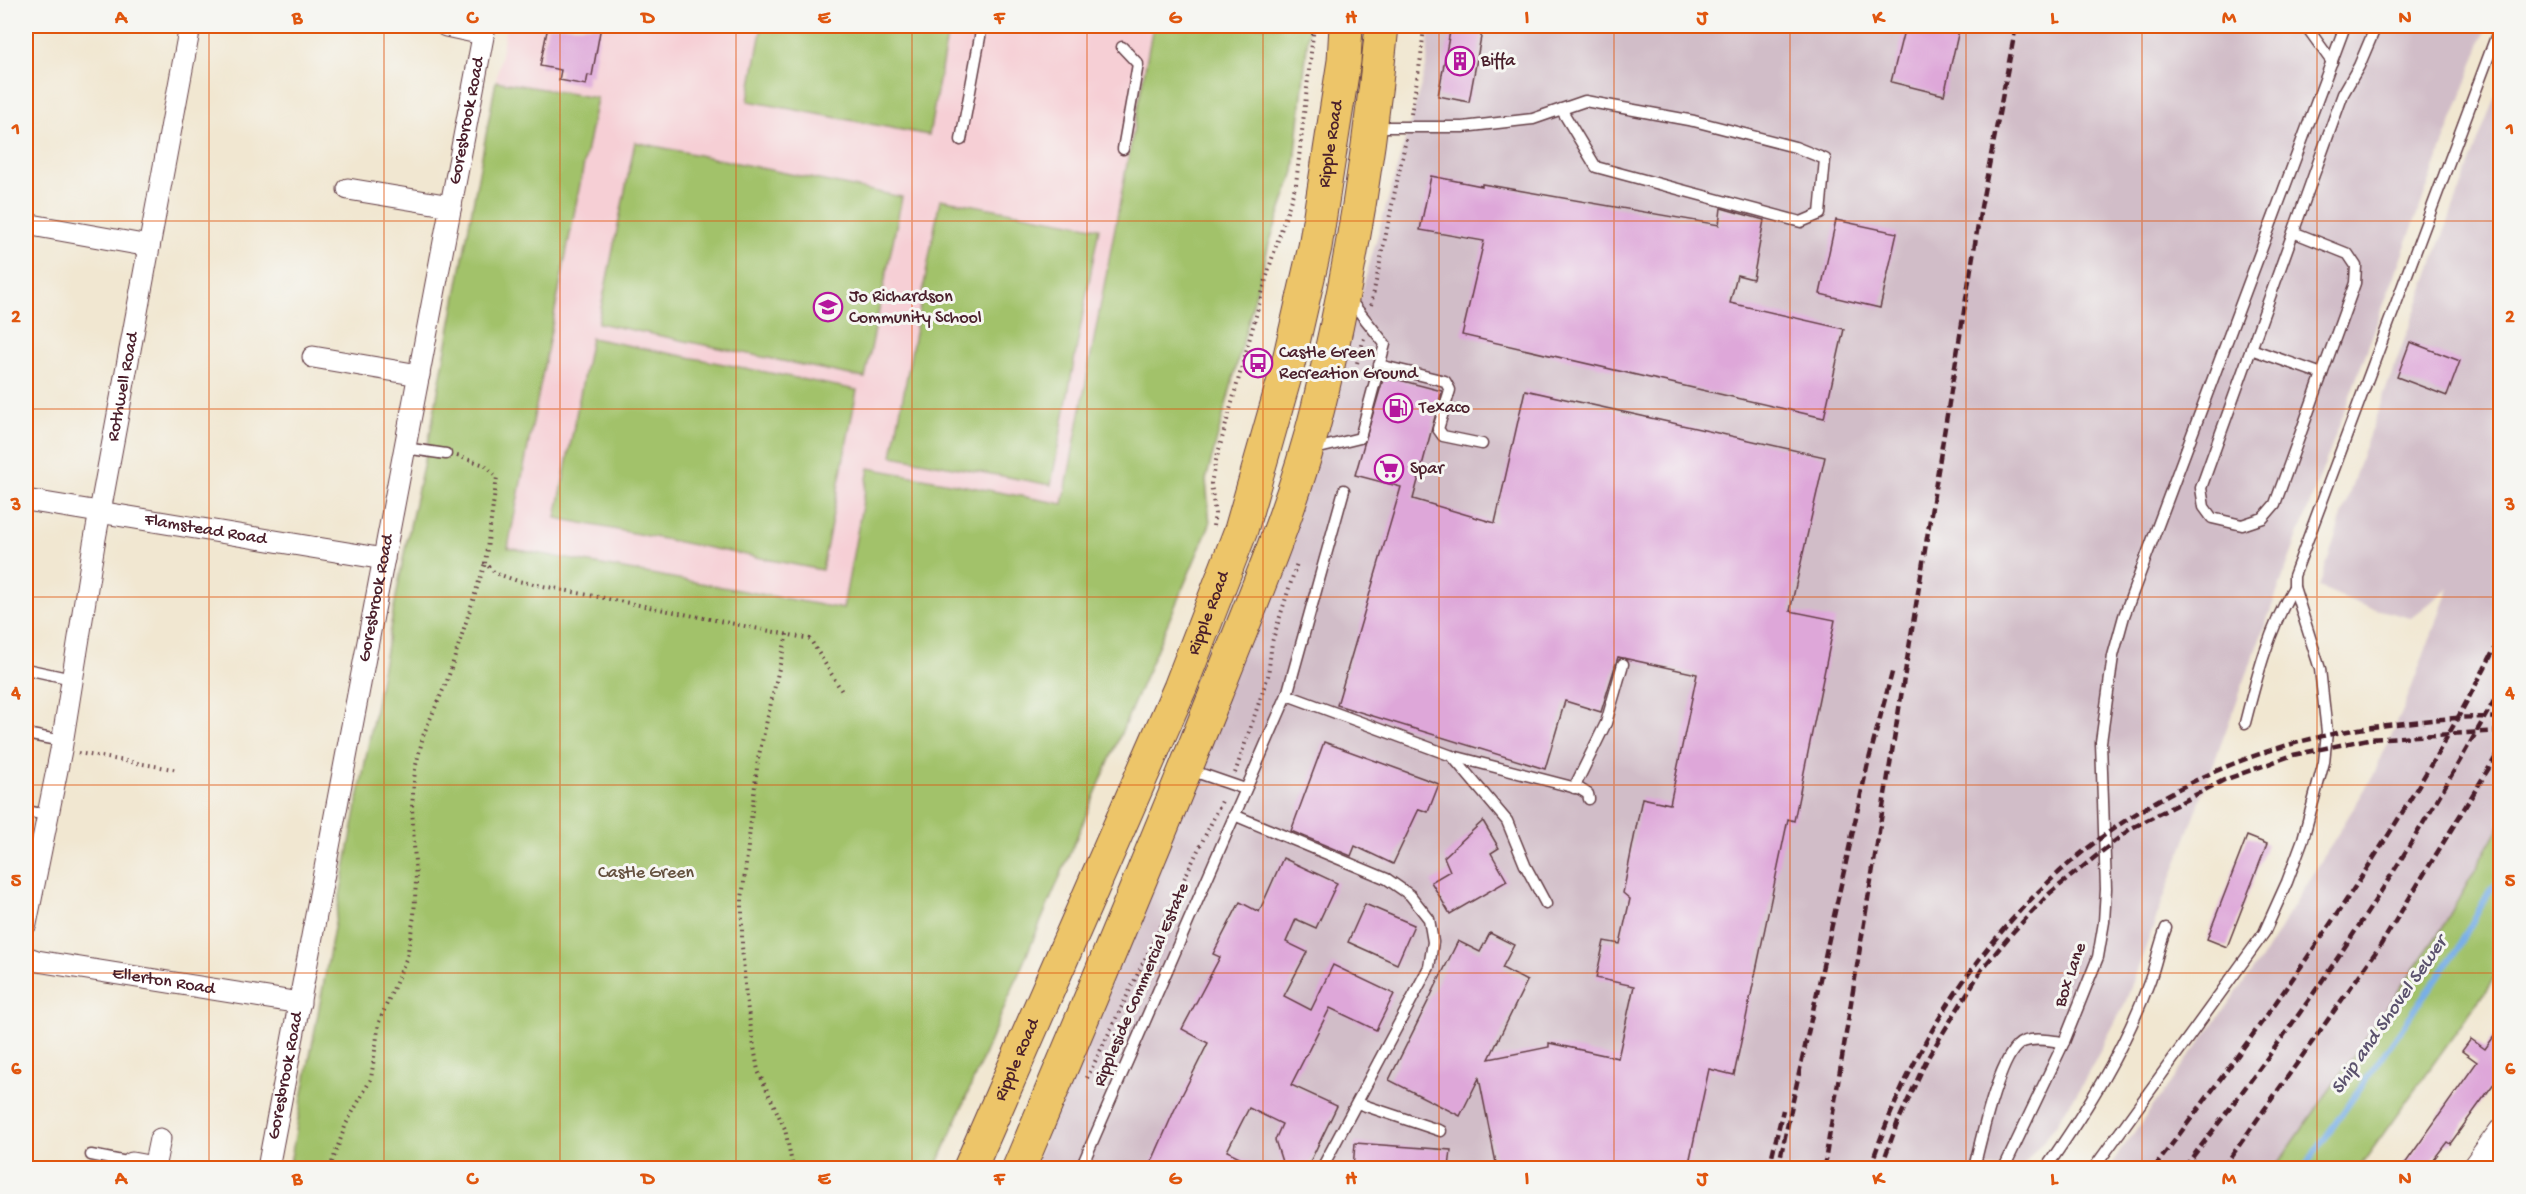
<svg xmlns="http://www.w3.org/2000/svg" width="2526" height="1194" font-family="'Gochi Hand',sans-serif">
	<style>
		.built { fill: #f6cfd5 }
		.industrial { fill: #d1bdc8 }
		.green { fill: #a2c26a; stroke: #76704a; stroke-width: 1.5 }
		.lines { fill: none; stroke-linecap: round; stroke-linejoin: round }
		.stream { stroke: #78afe7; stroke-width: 6 }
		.building { fill: #dea7d9 }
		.service-casing { stroke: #633d44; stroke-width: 13 }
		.minor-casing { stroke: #633d44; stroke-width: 23 }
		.trunk-casing { stroke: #633d44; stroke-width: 35 }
		.path { stroke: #633d44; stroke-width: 4; stroke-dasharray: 1.5 4.5; stroke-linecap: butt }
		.service { stroke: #fff; stroke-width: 10 }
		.minor { stroke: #fff; stroke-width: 21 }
		.trunk { stroke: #edc569; stroke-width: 33 }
		.rail { stroke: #4a1f2b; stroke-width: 4.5; stroke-dasharray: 9 4.5; stroke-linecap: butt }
		.grid { fill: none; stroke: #e0560e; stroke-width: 1.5; stroke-opacity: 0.55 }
		.labels { text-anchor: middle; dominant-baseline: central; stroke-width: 6; stroke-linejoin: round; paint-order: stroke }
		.poi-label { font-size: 18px; fill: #4a1f2b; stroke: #f6f6f2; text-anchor: start }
		.street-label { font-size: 18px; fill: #4a1f2b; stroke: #f6f6f2 }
		.park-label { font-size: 18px; fill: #64503e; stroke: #f6f6f2 }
		.water-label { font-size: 20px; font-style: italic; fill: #5a516d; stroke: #f6f6f2 }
		.neatline { fill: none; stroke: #e0560e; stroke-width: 2 }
		.grid-label { font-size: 20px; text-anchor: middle; font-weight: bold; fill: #e0560e }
	</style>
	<rect width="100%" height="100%" fill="#f6f6f2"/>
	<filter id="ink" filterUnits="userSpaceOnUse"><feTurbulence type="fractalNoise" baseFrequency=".0167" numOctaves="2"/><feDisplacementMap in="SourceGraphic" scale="12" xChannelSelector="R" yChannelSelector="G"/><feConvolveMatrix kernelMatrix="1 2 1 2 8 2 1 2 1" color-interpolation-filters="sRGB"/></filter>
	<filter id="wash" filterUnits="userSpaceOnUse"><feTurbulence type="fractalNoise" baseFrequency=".008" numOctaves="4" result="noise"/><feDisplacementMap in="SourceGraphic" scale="24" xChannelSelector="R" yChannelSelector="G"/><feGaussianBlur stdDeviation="1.35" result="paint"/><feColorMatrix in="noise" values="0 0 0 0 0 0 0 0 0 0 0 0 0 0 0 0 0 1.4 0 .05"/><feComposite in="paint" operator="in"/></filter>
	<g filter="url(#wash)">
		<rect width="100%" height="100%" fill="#f1e7d1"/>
		<path class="built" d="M506 26H1153L1063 505 869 468 844 609 508 548 597 99 496 81Z"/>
		<g class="industrial">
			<path d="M1429 26H2487L2125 1003 2085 1080 2056 1125 2021 1168H1033L1345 349 1427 64Z"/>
			<path d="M2500 82V826L2441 930 2275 1168H2108L2264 955 2373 776 2403 710 2449 588 2411 618 2364 606 2319 587 2362 454Z"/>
		</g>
		<g class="green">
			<path d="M762 26H949L929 135 748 101Z"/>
			<path d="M1153 26H1309L1294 172 1269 244 1206 480 1210 524 936 1168H289L405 549 431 429 496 81 597 98 508 548 843 609 869 468 1063 504Z"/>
			<path d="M635 142 902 197 865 378 598 323Z"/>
			<path d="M940 199 1099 228 1051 485 892 456Z"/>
			<path d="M591 338 857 390 822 570 556 518Z"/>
			<path d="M2500 826V975L2496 976 2359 1168H2275L2441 930Z"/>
		</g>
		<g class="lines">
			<path class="stream" d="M2304 1168 2458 948 2490 890 2500 881"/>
		</g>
		<g id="blocks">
			<g class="building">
				<path d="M548 26H601L592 76 588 75 586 85 559 80 561 70 540 66Z"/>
				<path d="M1451 26H1483L1469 102 1438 96Z"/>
				<path d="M1905 26H1960L1944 95 1891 82Z"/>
				<path d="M1431 176 1482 186V184L1719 225 1721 208 1764 220 1753 279 1737 275 1730 303 1844 329 1824 418 1462 335 1484 241 1420 230Z"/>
				<path d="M1836 220 1897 233 1880 308 1820 294Z"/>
				<path d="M2410 342 2460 361 2447 396 2397 377Z"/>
				<path d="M1384 376 1442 391 1413 499 1495 523 1525 390 1825 457 1790 611 1835 620 1794 821 1788 819 1734 1075 1709 1069 1688 1168H1497L1479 1078 1460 1116 1389 1080 1458 941 1480 952 1490 933 1514 945 1502 968 1527 981 1489 1059 1549 1047V1043L1618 1058 1634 986 1596 978 1604 941 1620 944 1630 899 1623 893 1642 798 1670 804 1697 674 1618 657 1601 712 1565 701 1545 769 1337 705 1401 487 1355 475Z"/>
				<path d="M1324 742 1439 784 1428 812 1419 809 1393 864 1355 846 1351 856 1291 831Z"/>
				<path d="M1483 821 1499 848 1491 853 1507 881 1450 914 1431 882 1450 871 1444 857Z"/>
				<path d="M2247 836 2267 844 2227 947 2207 939Z"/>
				<path d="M1283 858 1337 883 1316 928 1296 919 1286 942 1307 952 1284 996 1311 1010 1333 965 1394 994 1376 1030 1330 1008 1291 1085 1337 1106 1307 1168H1284L1275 1140 1282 1124 1249 1108 1227 1151 1262 1168H1149L1174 1111 1208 1043 1182 1029 1220 957 1213 954 1240 902 1259 912Z"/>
				<path d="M1365 904 1414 925 1397 964 1348 942Z"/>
				<path d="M2500 1028V1075L2450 1144 2447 1142 2427 1168H2402L2477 1062 2462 1051 2471 1039 2485 1049Z"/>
				<path d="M1355 1143 1451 1150 1449 1168H1353Z"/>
			</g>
		</g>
	</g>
	<g filter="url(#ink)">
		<use href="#blocks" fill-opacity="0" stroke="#633d44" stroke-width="1.5"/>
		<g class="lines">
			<g class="service-casing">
				<g id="service">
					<path d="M2306 26 2332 62"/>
					<path d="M1122 47 1138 64 1123 149"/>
					<path d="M1375 127H1463L1533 119 1585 101 1694 121 1795 147 1825 159 1820 214 1801 222 1596 167 1561 109"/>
					<path d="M961 140 982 26"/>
					<path d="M2293 232 2348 254 2356 266 2355 283 2275 504 2263 518 2242 525 2212 518 2204 507 2201 488 2343 94 2359 66 2376 26"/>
					<path d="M2251 349 2322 374"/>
					<path d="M1379 365 1445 381 1450 390 1438 429 1443 436 1482 444"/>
					<path d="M405 448 446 454"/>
					<path d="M1311 450 1360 438 1385 344 1349 299"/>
					<path d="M26 669 72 679"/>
					<path d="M1287 695 1452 756 1507 821 1525 865 1546 904"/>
					<path d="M2245 723C2257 676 2269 629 2294 587"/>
					<path d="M26 734 62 741"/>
					<path d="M1453 756 1580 789 1588 794 1589 799"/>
					<path d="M1190 770 1245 789"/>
					<path d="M1574 788 1606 723 1623 664"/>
					<path d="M26 811 47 815"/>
					<path d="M1234 815 1387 879 1410 895 1429 919 1433 942 1429 967 1322 1168"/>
					<path d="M1357 1103 1441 1131"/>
					<path d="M91 1155 132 1163"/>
					<path d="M1081 1168 1287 695 1344 490"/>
					<path d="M1974 1168C1980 1144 2000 1050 2023 1042 2035 1037 2051 1041 2064 1042"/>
					<path d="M2004 1168 2064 1042 2098 957 2104 922 2106 889 2101 742 2113 656 2124 616 2345 26"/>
					<path d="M2046 1168C2087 1109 2125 1049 2150 980 2156 963 2159 946 2166 928"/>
					<path d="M2094 1168 2264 933 2287 882 2303 839 2324 762 2327 732 2320 669 2294 587V576L2500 26"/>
				</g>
			</g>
			<g class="minor-casing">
				<g id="minor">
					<path d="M446 26 483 34"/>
					<path d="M348 189 451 206"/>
					<path d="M26 224 149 246"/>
					<path d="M313 357 419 375"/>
					<path id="s1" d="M26 500 384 559"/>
					<path id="s2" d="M26 924 61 750 94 544 190 26"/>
					<path id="s3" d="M26 957 37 961 300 1003"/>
					<path d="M132 1163 154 1167"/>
					<path d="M154 1168 160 1139"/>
					<path id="s4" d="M268 1168 485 26"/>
					<path d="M2472 1168 2500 1130"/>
				</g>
			</g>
			<g class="trunk-casing">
				<g id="trunk">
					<path id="s5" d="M970 1168 1180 688 1241 530 1286 373 1315 247 1344 61 1346 26"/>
					<path d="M1019 1168C1086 1010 1153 852 1216 693 1253 599 1294 506 1318 408 1348 285 1370 152 1382 26"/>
				</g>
			</g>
			<g class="path">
				<path d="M1411 114 1421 57 1424 26"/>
				<path d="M1371 305 1406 139"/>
				<path d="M1357 363 1364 338"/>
				<path d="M457 456 485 465 497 477 485 563 495 573 518 581 810 639 843 693"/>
				<path d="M1213 526 1215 514 1211 483 1215 464 1270 265 1296 184 1314 26"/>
				<path d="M787 634 758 759 742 899V946L746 998 758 1071 785 1129 793 1168"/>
				<path d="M78 753 178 770"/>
				<path d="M1235 773 1268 676 1272 642 1297 563"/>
				<path d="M1087 1078 1223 799"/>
				<path d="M330 1168 346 1124 371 1079 379 1022 407 957 414 916 416 881 412 807 415 769 424 733 447 681 485 563"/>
			</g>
			<use href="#service" class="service"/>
			<use href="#minor" class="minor"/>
			<use href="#trunk" class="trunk"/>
			<g class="rail">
				<path d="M1769 1168 1783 1110"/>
				<path d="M1778 1168 1868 763 1893 669"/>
				<path d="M1824 1168 1981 207 2016 26"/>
				<path d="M1870 1168C1951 930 2131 756 2387 725 2424 721 2464 715 2500 718"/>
				<path d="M1881 1168 1897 1124 1927 1059 1982 969 2013 932 2050 893 2130 829 2224 780 2293 755 2368 739 2500 731"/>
				<path d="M2154 1168C2281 1000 2405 827 2500 638"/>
				<path d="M2184 1168C2242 1093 2300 1016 2352 936 2405 856 2453 774 2500 690"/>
				<path d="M2223 1168 2380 946 2500 750"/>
			</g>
		</g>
	</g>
	<path class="grid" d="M209 26V1168M384 26V1168M560 26V1168M736 26V1168M912 26V1168M1087 26V1168M1263 26V1168M1439 26V1168M1614 26V1168M1790 26V1168M1966 26V1168M2142 26V1168M2317 26V1168M26 221H2500M26 409H2500M26 597H2500M26 785H2500M26 973H2500"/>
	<defs>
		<g id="building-ring" transform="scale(1.5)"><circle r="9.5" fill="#f6f6f2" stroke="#b5179e" stroke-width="1.5"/><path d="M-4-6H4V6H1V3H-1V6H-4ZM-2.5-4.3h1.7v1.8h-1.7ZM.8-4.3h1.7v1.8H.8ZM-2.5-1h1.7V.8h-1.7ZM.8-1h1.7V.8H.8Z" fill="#b5179e"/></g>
		<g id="school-ring" transform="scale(1.5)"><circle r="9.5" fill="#f6f6f2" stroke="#b5179e" stroke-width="1.5"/><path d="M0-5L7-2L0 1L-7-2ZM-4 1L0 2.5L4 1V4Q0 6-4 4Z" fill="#b5179e"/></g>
		<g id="bus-ring" transform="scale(1.5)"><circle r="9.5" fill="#f6f6f2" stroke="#b5179e" stroke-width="1.5"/><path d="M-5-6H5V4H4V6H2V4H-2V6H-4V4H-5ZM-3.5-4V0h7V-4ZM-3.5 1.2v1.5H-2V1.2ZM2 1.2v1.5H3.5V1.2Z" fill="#b5179e"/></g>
		<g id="fuel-ring" transform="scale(1.5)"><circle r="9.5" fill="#f6f6f2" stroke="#b5179e" stroke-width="1.5"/><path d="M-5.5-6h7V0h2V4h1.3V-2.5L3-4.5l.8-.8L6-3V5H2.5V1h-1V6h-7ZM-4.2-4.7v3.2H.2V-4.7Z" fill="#b5179e"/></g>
		<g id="supermarket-ring" transform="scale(1.5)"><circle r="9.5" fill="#f6f6f2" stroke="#b5179e" stroke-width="1.5"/><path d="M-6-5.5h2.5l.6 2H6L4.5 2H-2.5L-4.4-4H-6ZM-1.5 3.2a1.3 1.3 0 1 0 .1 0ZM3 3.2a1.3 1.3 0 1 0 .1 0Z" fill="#b5179e"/></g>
	</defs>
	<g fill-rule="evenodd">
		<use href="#building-ring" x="1460" y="61"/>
		<use href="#school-ring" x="828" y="307"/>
		<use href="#bus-ring" x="1258" y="363"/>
		<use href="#fuel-ring" x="1398" y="408"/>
		<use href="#supermarket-ring" x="1389" y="469"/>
	</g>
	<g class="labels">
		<g class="poi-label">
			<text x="1481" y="61">Biffa</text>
			<text x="849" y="297">Jo Richardson<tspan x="849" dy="21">Community School</tspan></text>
			<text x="1279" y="353">Castle Green<tspan x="1279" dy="21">Recreation Ground</tspan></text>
			<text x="1419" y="408">Texaco</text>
			<text x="1410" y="469">Spar</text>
		</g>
		<g class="street-label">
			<text stroke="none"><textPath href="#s4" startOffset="1066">Goresbrook Road</textPath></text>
			<text stroke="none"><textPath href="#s5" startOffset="1090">Ripple Road</textPath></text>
			<text stroke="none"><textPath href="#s2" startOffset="546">Rothwell Road</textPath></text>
			<text stroke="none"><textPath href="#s1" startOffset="182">Flamstead Road</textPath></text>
			<text stroke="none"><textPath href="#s4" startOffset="580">Goresbrook Road</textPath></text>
			<text stroke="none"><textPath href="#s5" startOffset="604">Ripple Road</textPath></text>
			<text transform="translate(2071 975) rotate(-71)">Box Lane</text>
			<text stroke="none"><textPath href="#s3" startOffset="140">Ellerton Road</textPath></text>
			<text transform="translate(1142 985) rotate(-67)">Rippleside Commercial Estate</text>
			<text stroke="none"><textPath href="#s5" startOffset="118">Ripple Road</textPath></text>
			<text stroke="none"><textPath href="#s4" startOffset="94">Goresbrook Road</textPath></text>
		</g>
		<g class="park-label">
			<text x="646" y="873">Castle Green</text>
		</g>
		<g class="water-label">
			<text transform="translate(2390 1016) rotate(-55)">Ship and Shovel Sewer</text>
		</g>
	</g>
	<rect width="2526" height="1194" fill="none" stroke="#f6f6f2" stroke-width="66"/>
	<rect x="33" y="33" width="2460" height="1128" class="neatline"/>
	<g class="grid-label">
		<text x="121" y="23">A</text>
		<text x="297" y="23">B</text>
		<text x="472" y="23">C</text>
		<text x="648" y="23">D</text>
		<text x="824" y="23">E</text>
		<text x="999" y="23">F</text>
		<text x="1175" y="23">G</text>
		<text x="1351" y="23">H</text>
		<text x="1527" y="23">I</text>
		<text x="1702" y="23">J</text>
		<text x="1878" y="23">K</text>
		<text x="2054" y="23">L</text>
		<text x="2229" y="23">M</text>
		<text x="2405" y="23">N</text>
		<text x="16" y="134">1</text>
		<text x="2510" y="134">1</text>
		<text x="16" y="322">2</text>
		<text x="2510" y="322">2</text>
		<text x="16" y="510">3</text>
		<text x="2510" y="510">3</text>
		<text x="16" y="698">4</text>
		<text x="2510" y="698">4</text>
		<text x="16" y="886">5</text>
		<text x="2510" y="886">5</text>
		<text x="16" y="1074">6</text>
		<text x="2510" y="1074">6</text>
		<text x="121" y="1184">A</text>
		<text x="297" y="1184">B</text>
		<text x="472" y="1184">C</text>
		<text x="648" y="1184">D</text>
		<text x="824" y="1184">E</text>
		<text x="999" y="1184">F</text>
		<text x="1175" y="1184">G</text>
		<text x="1351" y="1184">H</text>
		<text x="1527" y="1184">I</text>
		<text x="1702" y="1184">J</text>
		<text x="1878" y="1184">K</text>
		<text x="2054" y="1184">L</text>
		<text x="2229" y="1184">M</text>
		<text x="2405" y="1184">N</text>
	</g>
</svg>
